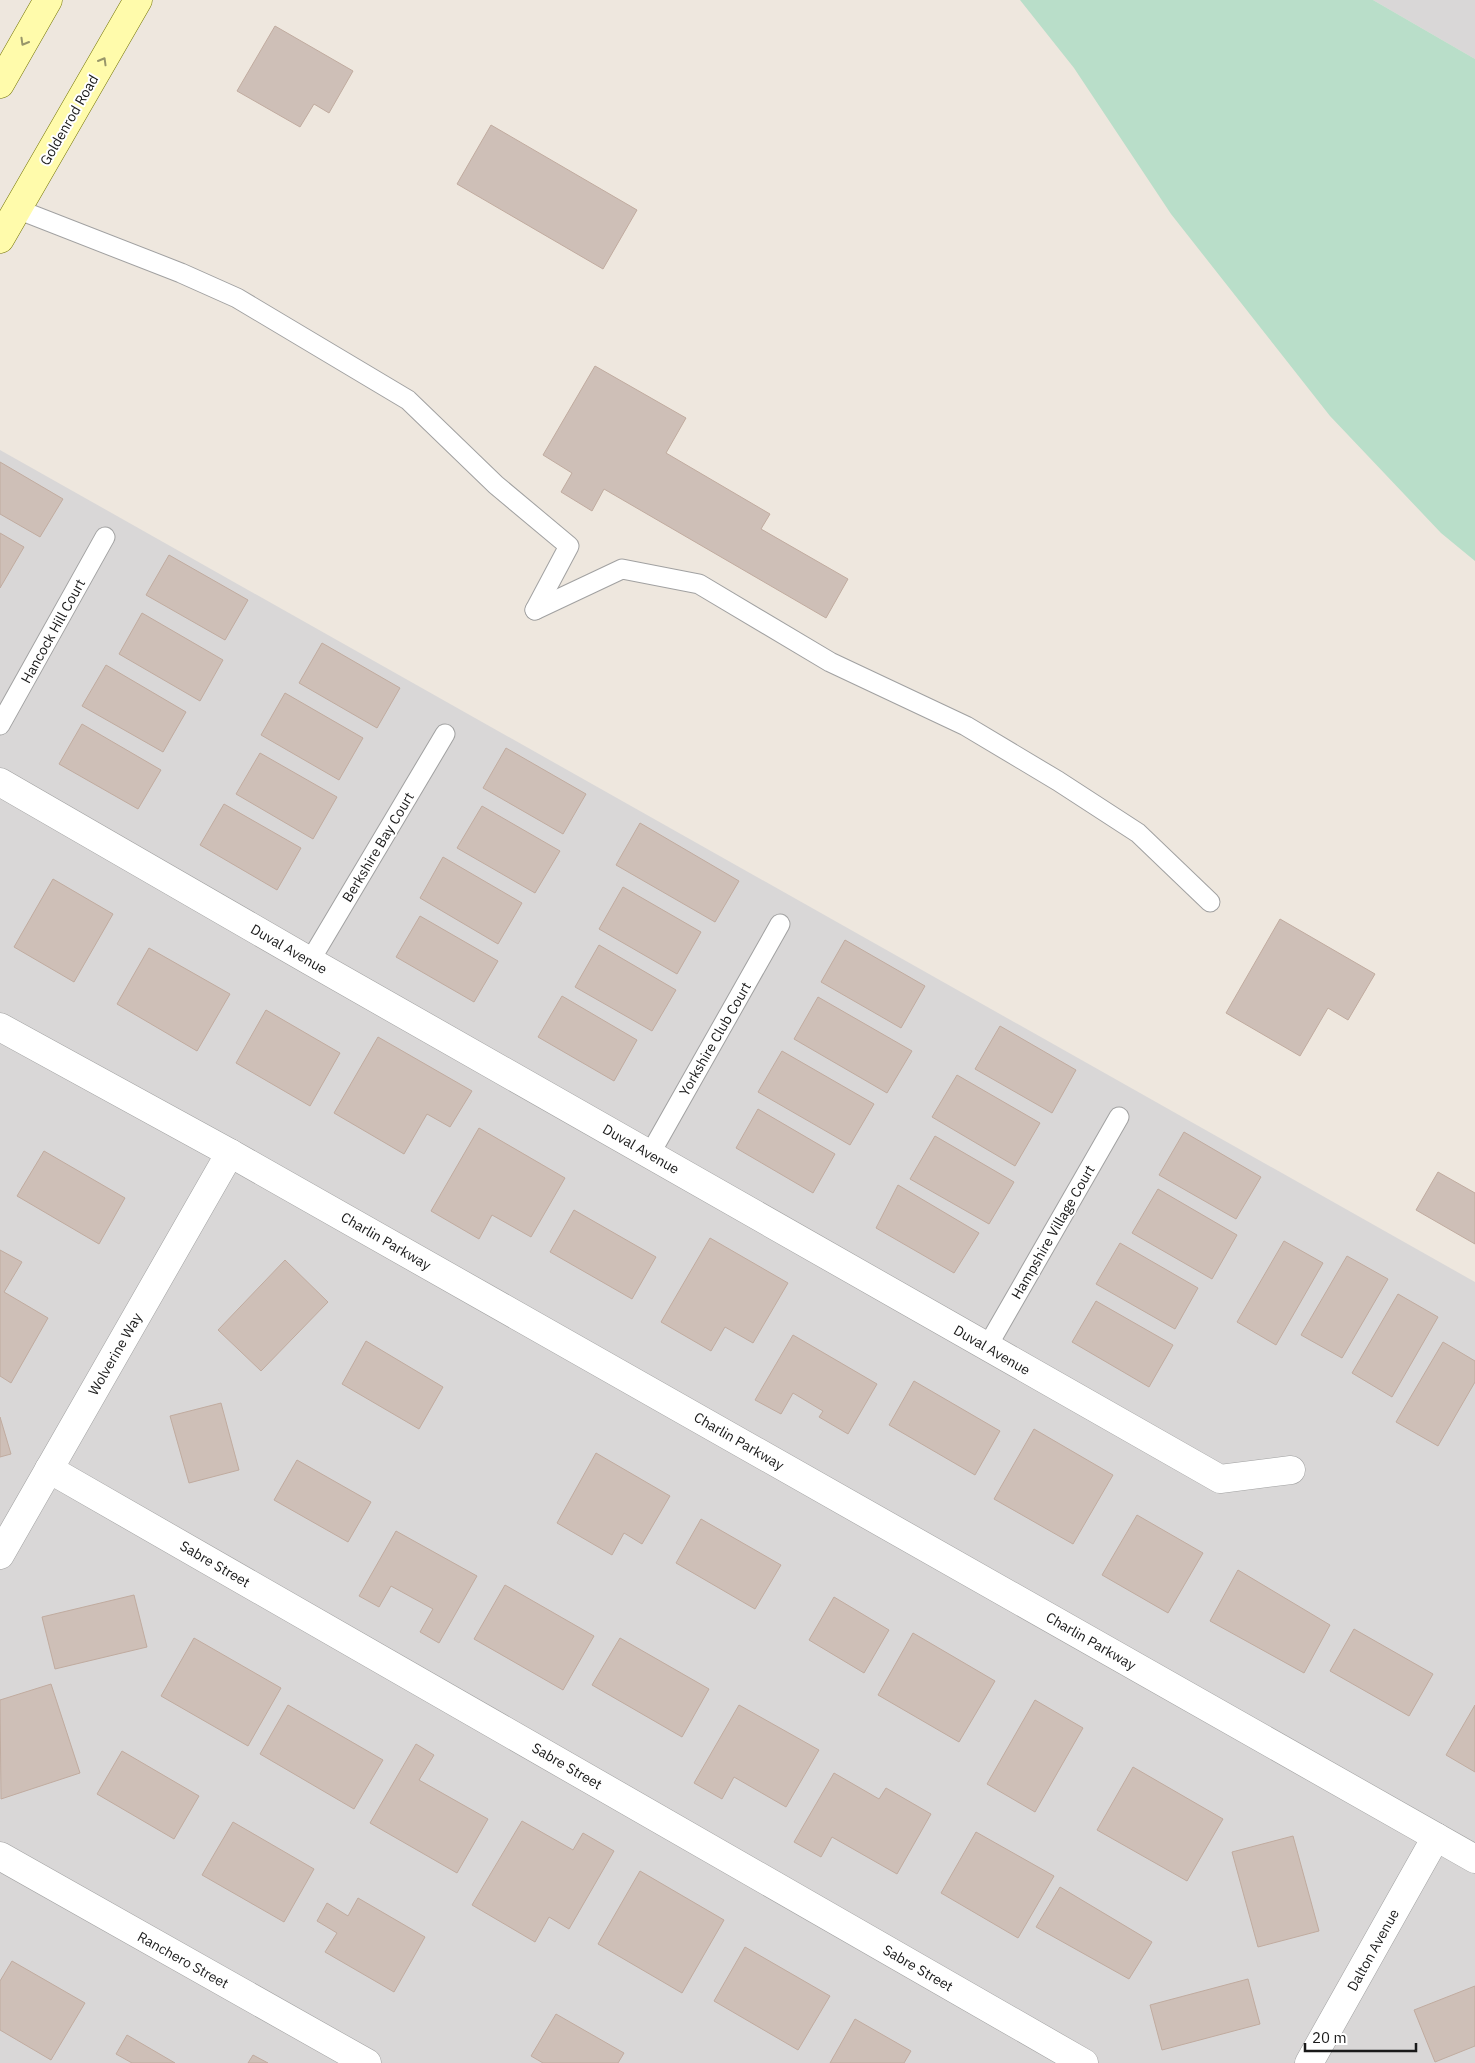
<svg xmlns="http://www.w3.org/2000/svg" width="1475" height="2063" font-family="'IBM Plex Sans',sans-serif">
	<style>
		.residential { fill: #d9d7d7 }
		.wetland { fill: #b9dec9 }
		.building { fill: #cebfb7; stroke: #c0ab9f }
		.lines { fill: none; stroke-linecap: round; stroke-linejoin: round }
		.lane-casing { stroke: #a1a1a1; stroke-width: 21 }
		.street-casing { stroke: #a1a1a1; stroke-width: 29 }
		.secondary-casing { stroke: #727300; stroke-width: 29 }
		.lane { stroke: #fff; stroke-width: 19 }
		.street { stroke: #fff; stroke-width: 28 }
		.secondary { stroke: #fffbab; stroke-width: 28 }
		.oneway { stroke: #98966a }
		.labels { text-anchor: middle; dominant-baseline: central; stroke-width: 4; stroke-linejoin: round; paint-order: stroke }
		.street-label { font-size: 14px; fill: #1a1a1a; stroke: #fff }
	</style>
	<rect width="100%" height="100%" fill="#eee7de"/>
	<g class="residential">
		<path d="M1373 0H1475V59Z"/>
		<path d="M0 450 1475 1282V2063H0Z"/>
	</g>
	<path class="wetland" d="M1020 0H1373L1475 59V561L1441 533 1330 416 1171 214 1074 68Z"/>
	<g class="building">
		<path d="M275 26 353 71 329 113 314 104 300 127 237 91Z"/>
		<path d="M491 125 637 210 603 269 457 184Z"/>
		<path d="M595 366 686 418 666 453 770 514 761 529 848 579 826 618 604 489 592 511 561 492 572 473 543 455Z"/>
		<path d="M0 462 63 499 40 537 0 514Z"/>
		<path d="M0 533 24 547 0 588Z"/>
		<path d="M169 555 248 600 225 640 146 595Z"/>
		<path d="M142 613 223 660 200 701 119 654Z"/>
		<path d="M322 643 400 688 377 728 299 683Z"/>
		<path d="M106 665 186 712 163 752 82 706Z"/>
		<path d="M285 693 363 738 339 780 261 735Z"/>
		<path d="M82 724 161 770 138 809 59 764Z"/>
		<path d="M506 748 586 794 563 834 483 788Z"/>
		<path d="M260 753 337 797 313 839 236 794Z"/>
		<path d="M224 804 301 848 277 890 200 845Z"/>
		<path d="M482 806 560 851 535 893 457 848Z"/>
		<path d="M640 823 739 881 715 922 616 865Z"/>
		<path d="M443 857 522 903 498 944 420 898Z"/>
		<path d="M53 879 113 914 74 982 14 947Z"/>
		<path d="M623 887 701 932 677 974 599 929Z"/>
		<path d="M420 916 498 961 474 1002 396 957Z"/>
		<path d="M1280 919 1375 974 1348 1020 1328 1008 1300 1056 1226 1013Z"/>
		<path d="M845 940 925 986 901 1028 821 982Z"/>
		<path d="M599 945 676 990 652 1031 575 987Z"/>
		<path d="M149 948 230 994 197 1051 117 1004Z"/>
		<path d="M562 996 637 1040 614 1081 538 1037Z"/>
		<path d="M818 997 912 1051 887 1093 794 1039Z"/>
		<path d="M266 1010 340 1053 310 1106 236 1063Z"/>
		<path d="M1000 1026 1076 1070 1052 1113 975 1069Z"/>
		<path d="M378 1037 472 1091 450 1127 427 1114 404 1154 334 1113Z"/>
		<path d="M782 1051 874 1104 850 1145 758 1092Z"/>
		<path d="M957 1075 1040 1123 1015 1166 932 1117Z"/>
		<path d="M758 1109 835 1154 813 1193 736 1148Z"/>
		<path d="M479 1128 565 1178 531 1237 492 1215 479 1239 431 1211Z"/>
		<path d="M1184 1132 1261 1177 1236 1219 1159 1175Z"/>
		<path d="M935 1136 1014 1182 989 1224 910 1179Z"/>
		<path d="M44 1151 125 1198 99 1244 17 1196Z"/>
		<path d="M1438 1172 1475 1193V1244L1416 1210Z"/>
		<path d="M898 1185 979 1233 954 1273 876 1228Z"/>
		<path d="M1158 1189 1237 1235 1212 1279 1132 1233Z"/>
		<path d="M574 1210 656 1257 632 1299 550 1252Z"/>
		<path d="M710 1238 788 1283 753 1343 725 1327 711 1351 661 1322Z"/>
		<path d="M1284 1241 1323 1263 1276 1345 1237 1322Z"/>
		<path d="M1120 1243 1198 1288 1175 1329 1096 1284Z"/>
		<path d="M0 1250 22 1262 4 1292 48 1318 11 1383 0 1376Z"/>
		<path d="M1347 1256 1388 1279 1342 1358 1301 1335Z"/>
		<path d="M285 1260 328 1302 261 1371 218 1330Z"/>
		<path d="M1398 1294 1438 1317 1392 1397 1352 1373Z"/>
		<path d="M1096 1301 1173 1345 1149 1387 1072 1342Z"/>
		<path d="M793 1335 877 1384 848 1434 819 1417 823 1411 793 1393 781 1414 755 1400Z"/>
		<path d="M366 1341 443 1387 419 1429 342 1384Z"/>
		<path d="M1443 1342 1475 1361V1382L1438 1446 1396 1422Z"/>
		<path d="M914 1381 1000 1431 975 1475 889 1425Z"/>
		<path d="M221 1403 239 1470 189 1483 170 1416Z"/>
		<path d="M0 1417 11 1454 0 1457Z"/>
		<path d="M1034 1429 1113 1475 1073 1544 994 1499Z"/>
		<path d="M596 1453 670 1496 642 1544 624 1533 612 1555 557 1523Z"/>
		<path d="M297 1460 371 1502 348 1542 274 1500Z"/>
		<path d="M1137 1515 1203 1553 1168 1613 1102 1575Z"/>
		<path d="M701 1519 781 1565 755 1609 676 1563Z"/>
		<path d="M396 1531 477 1576 439 1643 420 1632 433 1609 391 1586 379 1607 359 1596Z"/>
		<path d="M1238 1570 1330 1625 1304 1673 1210 1621Z"/>
		<path d="M505 1585 594 1636 563 1690 474 1639Z"/>
		<path d="M134 1595 147 1647 55 1669 42 1617Z"/>
		<path d="M834 1597 889 1630 864 1673 809 1640Z"/>
		<path d="M1354 1629 1433 1674 1409 1716 1330 1671Z"/>
		<path d="M913 1633 995 1681 959 1742 878 1695Z"/>
		<path d="M194 1638 281 1688 248 1746 161 1696Z"/>
		<path d="M620 1638 709 1689 682 1737 592 1685Z"/>
		<path d="M51 1684 80 1773 1 1799 0 1700Z"/>
		<path d="M1035 1700 1083 1728 1035 1812 987 1784Z"/>
		<path d="M288 1705 383 1760 354 1809 260 1754Z"/>
		<path d="M739 1705 819 1750 786 1807 734 1777 722 1799 694 1783Z"/>
		<path d="M1475 1705V1772L1446 1755Z"/>
		<path d="M416 1744 434 1755 419 1780 488 1819 457 1873 370 1823Z"/>
		<path d="M122 1751 199 1796 174 1839 97 1794Z"/>
		<path d="M1133 1767 1223 1819 1187 1881 1097 1830Z"/>
		<path d="M834 1773 879 1799 886 1788 931 1814 897 1874 832 1837 821 1857 794 1842Z"/>
		<path d="M522 1821 573 1850 583 1833 614 1851 569 1929 549 1917 535 1942 472 1905Z"/>
		<path d="M233 1822 314 1869 284 1922 202 1875Z"/>
		<path d="M976 1832 1054 1876 1018 1938 941 1893Z"/>
		<path d="M1293 1836 1319 1931 1258 1947 1232 1852Z"/>
		<path d="M640 1871 724 1920 682 1993 598 1944Z"/>
		<path d="M1060 1887 1152 1942 1129 1979 1036 1927Z"/>
		<path d="M358 1898 425 1937 394 1992 325 1952 337 1933 317 1921 327 1903 348 1916Z"/>
		<path d="M745 1947 830 1996 798 2050 714 2001Z"/>
		<path d="M12 1961 85 2003 51 2060 0 2030V1981Z"/>
		<path d="M1248 1979 1260 2024 1162 2050 1150 2005Z"/>
		<path d="M1475 1986V2046L1435 2062 1414 2010Z"/>
		<path d="M556 2014 624 2053 618 2063H543L531 2056Z"/>
		<path d="M855 2019 911 2051 904 2063H830Z"/>
		<path d="M127 2035 175 2063H132L116 2054Z"/>
		<path d="M253 2055 268 2063H248Z"/>
	</g>
	<g class="lines">
		<g class="lane-casing">
			<g id="lane">
				<path d="M17 209 181 273 237 298 408 400 496 485 569 546 535 610"/>
				<path d="M535 610 622 569 699 584 830 662 966 726 1058 781 1138 833 1210 902"/>
				<path d="M0 725 105 537"/>
				<path d="M310 961 445 734"/>
				<path d="M650 1154 780 924"/>
				<path d="M987 1347 1119 1117"/>
			</g>
		</g>
		<g class="street-casing">
			<g id="street">
				<path d="M0 782 310 961 1220 1479 1291 1470"/>
				<path d="M0 1027 230 1153 1475 1859"/>
				<path d="M49 1469 1084 2063"/>
				<path d="M0 1555 230 1153"/>
				<path d="M0 1856 367 2063"/>
				<path d="M1309 2063 1436 1837"/>
			</g>
		</g>
		<g class="secondary-casing">
			<g id="secondary">
				<path d="M0 84 48 0"/>
				<path d="M0 239 138 0"/>
			</g>
		</g>
		<use href="#lane" class="lane"/>
		<use href="#street" class="street"/>
		<use href="#secondary" class="secondary"/>
	</g>
	<defs><path id="oneway-chevron" d="M-2-3.5L2.5 0L-2 3.5" fill="none" stroke-width="1.6" stroke-linecap="round" stroke-linejoin="round" transform="scale(1.25)"/></defs>
	<g class="oneway">
		<use href="#oneway-chevron" transform="translate(24 42) rotate(120)"/>
		<use href="#oneway-chevron" transform="translate(103 61) rotate(-60)"/>
	</g>
	<g class="labels">
		<g class="street-label">
			<text transform="translate(69 120) rotate(-60)">Goldenrod Road</text>
			<text transform="translate(53 631) rotate(-61)">Hancock Hill Court</text>
			<text transform="translate(378 847) rotate(-59)">Berkshire Bay Court</text>
			<text transform="translate(289 949) rotate(30)">Duval Avenue</text>
			<text transform="translate(715 1039) rotate(-60)">Yorkshire Club Court</text>
			<text transform="translate(641 1149) rotate(30)">Duval Avenue</text>
			<text transform="translate(1053 1232) rotate(-60)">Hampshire Village Court</text>
			<text transform="translate(386 1241) rotate(30)">Charlin Parkway</text>
			<text transform="translate(992 1350) rotate(30)">Duval Avenue</text>
			<text transform="translate(115 1354) rotate(-60)">Wolverine Way</text>
			<text transform="translate(739 1441) rotate(30)">Charlin Parkway</text>
			<text transform="translate(215 1564) rotate(30)">Sabre Street</text>
			<text transform="translate(1091 1641) rotate(30)">Charlin Parkway</text>
			<text transform="translate(567 1766) rotate(30)">Sabre Street</text>
			<text transform="translate(1373 1950) rotate(-61)">Dalton Avenue</text>
			<text transform="translate(183 1960) rotate(29)">Ranchero Street</text>
			<text transform="translate(918 1968) rotate(30)">Sabre Street</text>
		</g>
	</g>
	<path d="M1305 2043v8h111v-8" fill="none" stroke="#1a1a1a" stroke-width="2.5"/>
	<text x="1312" y="2043" font-size="15" fill="#1a1a1a" stroke="#ffffff" stroke-width="4" paint-order="stroke">20 m</text>
</svg>
